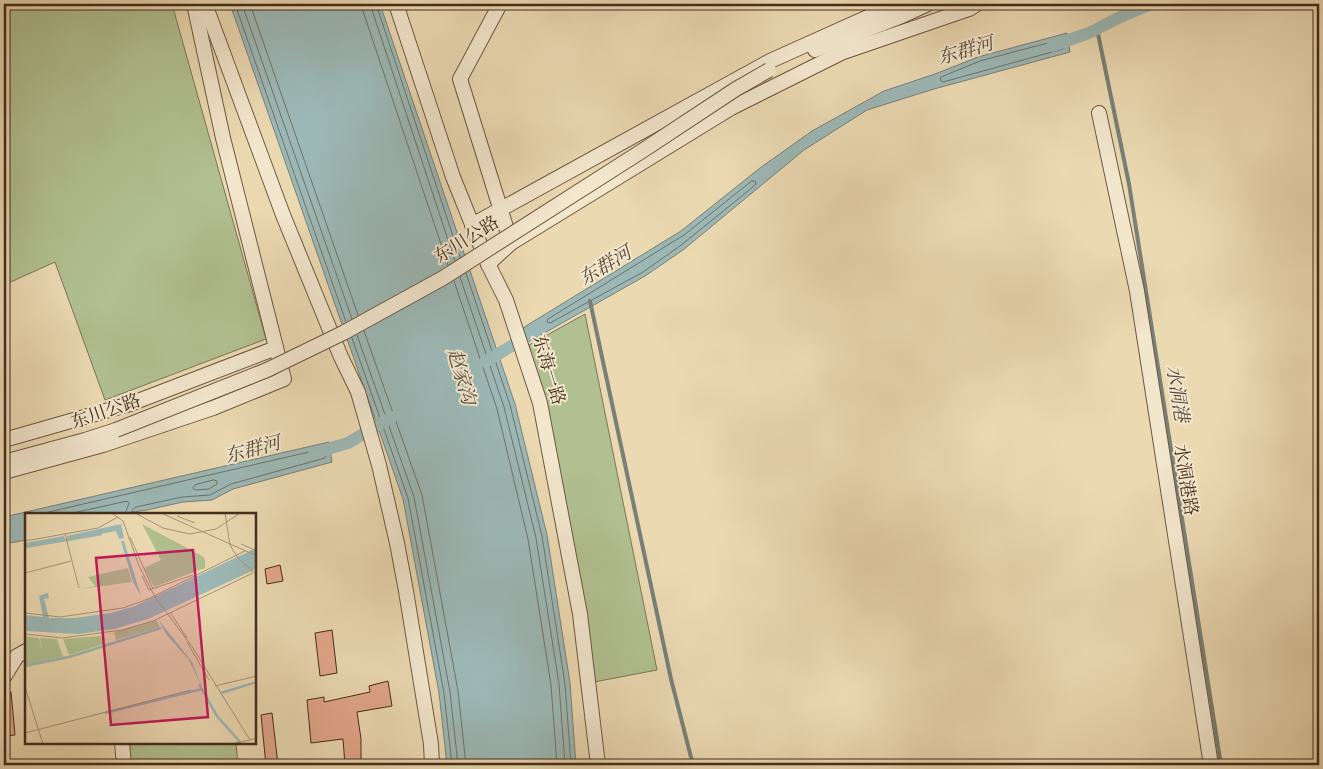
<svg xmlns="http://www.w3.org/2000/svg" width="1323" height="769" font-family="'Old Standard TT','Noto Serif SC',serif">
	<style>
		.green { fill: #b1c091; stroke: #7b7656 }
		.water { fill: #9cb8b6; stroke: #798078 }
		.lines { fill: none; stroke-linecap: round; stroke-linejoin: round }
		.shore { stroke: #707268; stroke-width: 1 }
		.stream { stroke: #798078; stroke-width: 4 }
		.canal { stroke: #9cb8b6; stroke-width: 12 }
		.building { fill: #e3a78b; stroke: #452c1b }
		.minor-casing { stroke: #6e5741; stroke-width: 16 }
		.minor { stroke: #f2e6cd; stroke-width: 14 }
		.minor-bridge-casing { stroke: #6e5741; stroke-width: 16; stroke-linecap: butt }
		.minor-bridge { stroke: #f2e6cd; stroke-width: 14 }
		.labels { text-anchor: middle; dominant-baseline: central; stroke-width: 4; stroke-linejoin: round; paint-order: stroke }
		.street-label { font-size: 18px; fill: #452c1b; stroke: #f2e6cd }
		.water-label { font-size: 19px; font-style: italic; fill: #56483a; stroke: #f2e6cd }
		.inset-river { fill: none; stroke: #9cb8b6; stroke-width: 2.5 }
		.inset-road { fill: none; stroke: #a99476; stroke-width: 1 }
		.view { fill: #c2185b; fill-opacity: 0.15; stroke: #c2185b; stroke-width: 2.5 }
		.inset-edge { fill: none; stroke: #452c1b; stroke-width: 2.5 }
	</style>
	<rect width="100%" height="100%" fill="#ebd9b2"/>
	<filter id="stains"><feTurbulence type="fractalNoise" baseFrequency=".004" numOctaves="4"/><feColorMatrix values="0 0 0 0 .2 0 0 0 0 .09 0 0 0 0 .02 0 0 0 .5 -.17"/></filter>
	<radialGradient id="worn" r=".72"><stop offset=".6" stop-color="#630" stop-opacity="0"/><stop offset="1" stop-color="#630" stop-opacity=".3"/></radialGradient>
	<g class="green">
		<path d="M8 4H172L266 339 105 400 55 262 4 285V10Z"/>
		<path d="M585 314 657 670 594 682 529 345Z"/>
		<path d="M127 743H236L238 765H129Z"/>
	</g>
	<g class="water">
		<path d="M230 4H380L515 404 547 535 570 683 576 765H447L439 693 403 499Z"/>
		<path d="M1067 33 1070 52 934 89 867 110 804 150 683 250 645 276 525 344 521 329 681 231 760 168 812 131 884 91 935 74 978 57Z"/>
		<path d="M329 442 332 462 233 489 212 500 183 502 147 510 118 514H26V540L4 544V517Z"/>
	</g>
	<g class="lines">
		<g class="shore">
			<path d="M235 4 346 322"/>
			<path d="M242 4 352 319"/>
			<path d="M250 4 358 315"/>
			<path d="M362 4 363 11 448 265"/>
			<path d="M370 4 455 261"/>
			<path d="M376 4 460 257"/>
			<path d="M1060 40 1063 42 1064 47 1063 49 943 82 940 80 941 77 980 61Z"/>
			<path d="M752 181H755L756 184 748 191 680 246 643 272 550 323 547 322 548 319 684 235Z"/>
			<path d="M466 273 510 405 542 536 565 684 571 765"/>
			<path d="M460 277 504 407 536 538 559 684 565 765"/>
			<path d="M454 281 497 409 528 539 551 685 557 765"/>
			<path d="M364 331 422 495 458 691 466 765"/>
			<path d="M357 335 414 497 450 692 458 765"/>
			<path d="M352 338 408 498 444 693 452 765"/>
			<path d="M214 480 217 481V484L209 489 195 490 193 488 195 485Z"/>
			<path d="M40 514 322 449 325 450 326 456 325 458 231 484 210 495 182 497 136 507 132 510V514"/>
			<path d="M68 514 127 501 129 503 125 514"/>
		</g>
		<g class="stream">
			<path d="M1097 29 1129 184 1221 765"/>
			<path d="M590 301 671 679 693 765"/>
		</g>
		<g class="canal">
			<path d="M1052 46 1089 33 1122 16 1152 4"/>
			<path d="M485 362 528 336"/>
			<path d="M314 453 348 443 392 417"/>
		</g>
	</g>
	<g class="building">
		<path d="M280 565 283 581 267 584 265 569Z"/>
		<path d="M332 630 337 673 320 676 315 633Z"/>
		<path d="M388 681 392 706 357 712 361 739V765H345L343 739 311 743 307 700 324 697V702L370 692 369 686Z"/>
		<path d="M11 692 15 735 4 736V693Z"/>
		<path d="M272 713 278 765H266L261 715Z"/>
	</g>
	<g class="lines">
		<g class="minor-casing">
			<g id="minor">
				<path d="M205 4 283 215 341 357 358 392 379 465 397 543 406 591 431 744 432 765"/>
				<path d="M396 4 453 177 488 264 506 300 540 403 580 614 598 765"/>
				<path d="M500 4 460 79 511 243"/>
				<path d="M815 50 902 16 928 4"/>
				<path d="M1099 113 1137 291 1211 765"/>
				<path d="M472 225 770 61 897 4"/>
				<path d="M488 264 511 243 731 108 841 53 969 9 977 4"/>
				<path d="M4 440 130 404 276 348"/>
				<path d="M4 462 85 440 116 430"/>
				<path d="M4 472 103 445 213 408 284 379 223 138 194 4"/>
				<path d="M4 677 17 656 26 651"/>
				<path d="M122 743 124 765"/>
			</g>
		</g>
		<use href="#minor" class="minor"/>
		<g class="minor-bridge-casing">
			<path id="minor-bridge" d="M116 430 267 370 343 333 443 278 642 151 736 89 769 70"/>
		</g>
		<use href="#minor-bridge" class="minor-bridge"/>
	</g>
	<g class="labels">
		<g class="street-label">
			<text transform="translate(467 240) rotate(-32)">东川公路</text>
			<text transform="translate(548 370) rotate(73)">东海一路</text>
			<text transform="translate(106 412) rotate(-19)">东川公路</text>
			<text transform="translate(1185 480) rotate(81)">水洞港路</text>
		</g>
		<g class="water-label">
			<text transform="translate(966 52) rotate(-16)">东群河</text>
			<text transform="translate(606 267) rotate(-31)">东群河</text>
			<text transform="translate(460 377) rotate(74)">赵家沟</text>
			<text transform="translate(1176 394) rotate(81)">水洞港</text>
			<text transform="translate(253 451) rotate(-15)">东群河</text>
		</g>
	</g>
	<g transform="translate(25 513)">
		<rect width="231" height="231" fill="#ebd9b2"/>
		<path d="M117 11 177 43 180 46V55L129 74 119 55 136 47ZM103 55 107 69 56 76 70 73 63 64ZM131 107 135 114 91 127 89 119ZM0 123 14 125 17 136 15 125 32 126 38 144 0 152ZM76 123 78 131 44 142 38 126Z" fill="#b1c091"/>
		<path d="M96 11 99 25 94 26 91 18 43 27 42 23ZM39 23 40 28 0 34V30ZM96 28H99L116 83 108 69ZM231 35V56L123 106 89 116 53 121 0 118V102L18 104 14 83 23 80 24 85 19 86 24 105H50L86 100 110 93ZM133 106 167 149 176 172 164 147 141 121Z" fill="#9cb8b6"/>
		<path class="inset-river" d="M0 34 77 21M0 153 44 144 136 115M174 171 192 203 215 229M196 180 232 169M80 200 177 176"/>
		<path class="inset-road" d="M87 0 98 8 114 53 130 84 168 135 225 227 232 225M110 0 138 15 165 21 191 16 215 0M136 0 232 43M200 0 205 32 213 45 232 62M152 3 170 10M40 21 54 75M105 24 128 76M0 28 73 15 93 4M216 31 232 38M0 60 46 48M117 63 124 77 168 62M145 99 162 125M0 100 35 104 98 95 123 86 220 38M0 121 37 125 97 117 128 108 228 60M162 129 184 167M190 173 232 163M0 174 18 231M0 220 166 177M206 231 225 227"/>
		<path class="view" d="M168 37 183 204 86 212 71 45Z"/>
		<rect width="231" height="231" class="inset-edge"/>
	</g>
	<rect width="1323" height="769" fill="none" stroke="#ebd9b2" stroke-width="20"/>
	<rect x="5" y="5" width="1313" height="759" fill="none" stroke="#452c1b" stroke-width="2.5"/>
	<rect x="10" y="10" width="1303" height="749" fill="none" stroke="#452c1b"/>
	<rect width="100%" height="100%" filter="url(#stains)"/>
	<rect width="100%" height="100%" fill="url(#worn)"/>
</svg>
